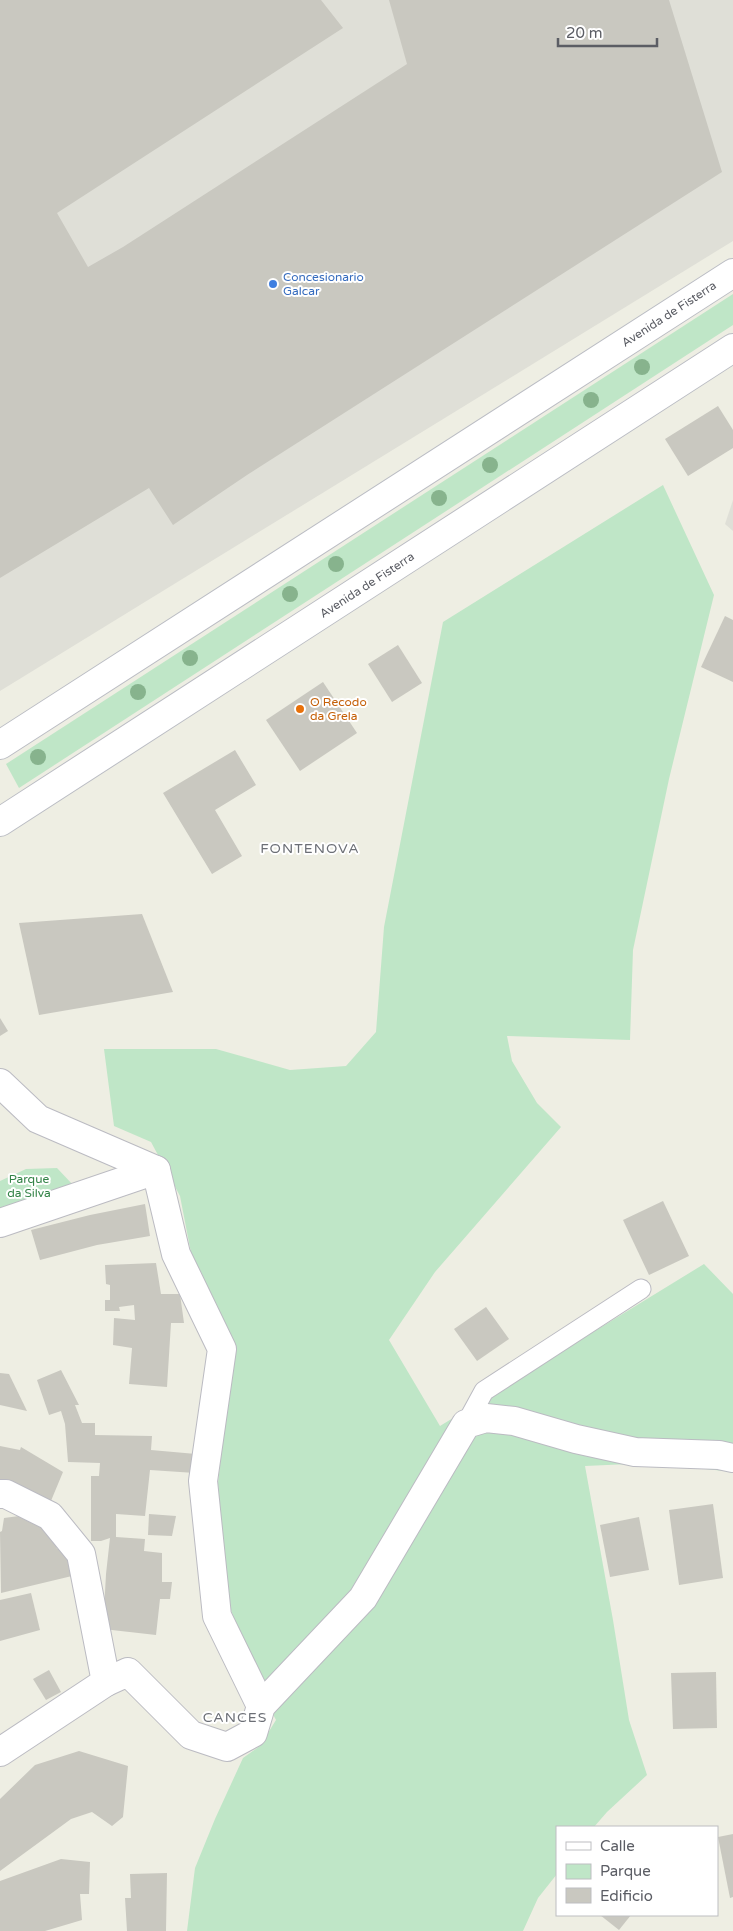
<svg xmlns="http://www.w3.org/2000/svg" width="733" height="1931" font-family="'Varela Round',sans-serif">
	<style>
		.industrial { fill: #dfdfd7 }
		.green { fill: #bfe6c7 }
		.building { fill: #c9c8c0 }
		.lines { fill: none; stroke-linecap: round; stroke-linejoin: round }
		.lane-casing { stroke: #bbbbc2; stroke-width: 21 }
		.street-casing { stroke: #bbbbc2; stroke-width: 30 }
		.secondary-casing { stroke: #bbbdc4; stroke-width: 30 }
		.lane { stroke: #fff; stroke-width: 19 }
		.street { stroke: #fff; stroke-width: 28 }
		.secondary { stroke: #fff; stroke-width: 28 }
		.tree { fill: #87b38d }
		.shop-dot { fill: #3f7fe0; stroke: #fff; stroke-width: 2 }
		.food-dot { fill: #e8710a; stroke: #fff; stroke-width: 2 }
		.labels { text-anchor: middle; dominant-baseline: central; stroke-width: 4; stroke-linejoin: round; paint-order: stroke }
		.shop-label { font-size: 12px; fill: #366cbe; stroke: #fff; text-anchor: start }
		.street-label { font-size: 12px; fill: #5b5d64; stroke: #fff }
		.food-label { font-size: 12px; fill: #c56008; stroke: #fff; text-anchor: start }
		.park-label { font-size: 12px; fill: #338347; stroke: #fff }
		.neighbourhood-label { font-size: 14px; letter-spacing: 1px; fill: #6c6f76; stroke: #fff }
	</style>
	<rect width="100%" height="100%" fill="#eeeee3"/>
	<g class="industrial">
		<path d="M0 0H733V241L0 691Z"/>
		<path d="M733 500V531L725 524Z"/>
	</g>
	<g class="green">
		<path d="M733 294V325L19 788 6 764Z"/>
		<path d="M663 485 714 595 669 779 633 950 630 1040 507 1036 512 1061 537 1103 561 1127 435 1272 389 1340 440 1426 704 1264 733 1294V1472L651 1463 585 1466 613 1620 629 1720 647 1775 607 1812 594 1827H557V1874L538 1898 523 1931H187L195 1868 215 1819 243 1758 260 1746 276 1720 257 1684 223 1587 218 1483 232 1360 192 1258 180 1196 151 1142 114 1126 104 1049H216L290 1070 346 1066 376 1032 384 927 443 622Z"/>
		<path d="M57 1168 73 1185 0 1216V1181L26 1169Z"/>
	</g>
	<g class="building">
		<path d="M0 0H321L343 28 57 213 88 267 123 247 407 64 389 0H669L722 172 247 475 173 525 149 488 0 578Z"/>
		<path d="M718 406 733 430V448L688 476 665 439Z"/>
		<path d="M725 616 733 620V682L701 667Z"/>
		<path d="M398 645 422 683 392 702 368 664Z"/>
		<path d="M323 682 357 733 300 771 266 720Z"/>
		<path d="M235 750 256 785 215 810 242 856 212 874 163 793Z"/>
		<path d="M142 914 173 992 39 1015 19 923Z"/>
		<path d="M0 1018 8 1031 0 1036Z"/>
		<path d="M663 1201 689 1256 649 1275 623 1220Z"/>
		<path d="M145 1204 150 1236 97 1245 40 1260 31 1230 90 1215Z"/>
		<path d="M156 1263 161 1294H180L184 1323H171L167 1387 129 1384 132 1348 113 1345 114 1318 135 1320 134 1305 119 1307 120 1311H105V1300H110V1285L106 1284 105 1265Z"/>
		<path d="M486 1307 509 1339 477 1361 454 1329Z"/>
		<path d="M61 1370 79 1405H75L82 1423H95V1435L152 1436 151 1450 196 1454 195 1473 150 1470 145 1516 116 1514V1537L145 1539 144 1551 162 1553V1582H172L170 1599H160L156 1635 103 1629 106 1574 110 1538 101 1541H91V1476H99L100 1463 68 1462 65 1424 61 1411 49 1415 37 1380Z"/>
		<path d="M0 1373 9 1374 27 1411 0 1405Z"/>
		<path d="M0 1446 20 1450 21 1447 63 1472 48 1508 0 1483Z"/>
		<path d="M713 1504 723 1578 679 1585 669 1510Z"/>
		<path d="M149 1514 176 1516 172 1536 148 1535Z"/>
		<path d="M27 1515 31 1523 45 1522 53 1530 57 1549 66 1548 72 1576 1 1593 0 1532 2 1531 4 1518Z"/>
		<path d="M639 1517 649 1570 610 1577 600 1525Z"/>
		<path d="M31 1593 40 1630 0 1641V1600Z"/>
		<path d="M49 1670 61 1692 46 1700 33 1679Z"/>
		<path d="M716 1672 717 1728 673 1729 671 1673Z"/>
		<path d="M79 1751 128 1766 123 1817 112 1826 92 1812 71 1819 0 1871V1799L35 1765Z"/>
		<path d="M733 1834V1897L730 1898 718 1837Z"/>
		<path d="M61 1859 90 1862 89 1894H80L82 1920 45 1931H0V1881Z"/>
		<path d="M167 1873 166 1931H127L125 1898H131L130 1874Z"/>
		<path d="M600 1915H631L619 1930Z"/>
	</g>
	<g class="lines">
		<g class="lane-casing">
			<path id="lane" d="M466 1424 484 1391 641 1289"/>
		</g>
		<g class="street-casing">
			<g id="street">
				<path d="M0 1083 38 1119 156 1170 176 1254 222 1349 203 1481 217 1616 261 1706"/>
				<path d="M0 1223 156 1170"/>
				<path d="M0 1494H6L50 1516 81 1554 106 1682 0 1752"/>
				<path d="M106 1682 128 1672 191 1735 227 1747 253 1733 261 1706 363 1598 466 1424 486 1418 514 1421 576 1439 635 1452 719 1455 733 1458"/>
			</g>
		</g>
		<g class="secondary-casing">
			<g id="secondary">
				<path d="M0 745 733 273"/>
				<path d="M0 822 733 348"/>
			</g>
		</g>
		<use href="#lane" class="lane"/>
		<use href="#street" class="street"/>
		<use href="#secondary" class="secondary"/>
	</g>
	<g class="tree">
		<circle cx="642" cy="367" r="8"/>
		<circle cx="591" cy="400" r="8"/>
		<circle cx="490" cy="465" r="8"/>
		<circle cx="439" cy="498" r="8"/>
		<circle cx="336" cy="564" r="8"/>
		<circle cx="290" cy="594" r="8"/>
		<circle cx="190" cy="658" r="8"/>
		<circle cx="138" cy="692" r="8"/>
		<circle cx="38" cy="757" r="8"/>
	</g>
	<circle class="shop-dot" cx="273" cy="284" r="5"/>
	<circle class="food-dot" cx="300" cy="709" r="5"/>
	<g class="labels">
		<g class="shop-label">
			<text x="283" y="277">Concesionario<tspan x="283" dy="14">Galcar</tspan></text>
		</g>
		<g class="street-label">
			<text transform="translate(669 314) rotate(-33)">Avenida de Fisterra</text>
			<text transform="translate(367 585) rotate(-33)">Avenida de Fisterra</text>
		</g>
		<g class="food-label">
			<text x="310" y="702">O Recodo<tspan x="310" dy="14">da Grela</tspan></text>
		</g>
		<g class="park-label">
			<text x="29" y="1179">Parque<tspan x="29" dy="14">da Silva</tspan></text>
		</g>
		<g class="neighbourhood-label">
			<text x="310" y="848">FONTENOVA</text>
			<text x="235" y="1717">CANCES</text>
		</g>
	</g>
	<rect x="556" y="1826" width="162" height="90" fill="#ffffff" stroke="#bdbec1"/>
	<rect x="566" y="1842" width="25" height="8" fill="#ffffff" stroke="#bdbec1"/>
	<text x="600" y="1851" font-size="15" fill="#5b5d64">Calle</text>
	<rect x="566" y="1864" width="25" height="15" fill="#bfe6c7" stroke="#bdbec1"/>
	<text x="600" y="1876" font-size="15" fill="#5b5d64">Parque</text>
	<rect x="566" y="1888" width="25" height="15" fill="#c9c8c0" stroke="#bdbec1"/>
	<text x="600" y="1901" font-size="15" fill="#5b5d64">Edificio</text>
	<path d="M558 38v8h99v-8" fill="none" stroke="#5b5d64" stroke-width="2.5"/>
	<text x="566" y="38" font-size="15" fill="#5b5d64" stroke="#ffffff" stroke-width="4" paint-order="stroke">20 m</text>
</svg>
